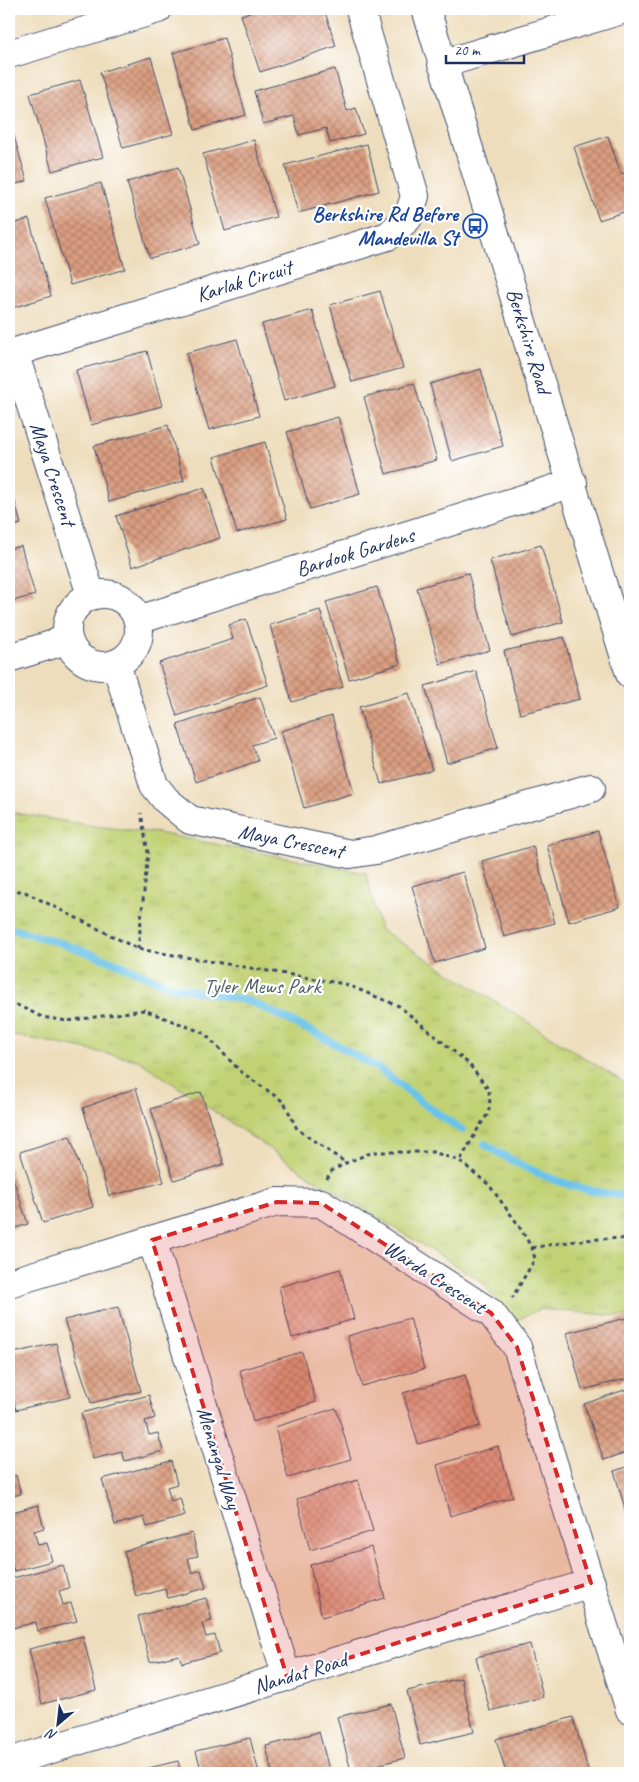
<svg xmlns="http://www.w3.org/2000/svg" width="639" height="1782" font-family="Caveat,sans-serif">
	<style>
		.park { fill: url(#park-tufts); stroke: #6e8068 }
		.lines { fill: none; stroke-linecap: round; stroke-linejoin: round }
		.stream { stroke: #6bc3e9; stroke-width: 8 }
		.building { fill: url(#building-cross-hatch) }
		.minor-casing { stroke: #3b496c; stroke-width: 30 }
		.major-casing { stroke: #3b496c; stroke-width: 30 }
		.path { stroke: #3b496c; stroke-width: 3; stroke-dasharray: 4 4; stroke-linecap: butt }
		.minor { stroke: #fff; stroke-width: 28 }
		.major { stroke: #fff; stroke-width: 28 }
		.marked { fill: #d62828; fill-opacity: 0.2; stroke: #d62828; stroke-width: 4; stroke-dasharray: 10 6; stroke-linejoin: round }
		.labels { text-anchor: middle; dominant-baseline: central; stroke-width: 4.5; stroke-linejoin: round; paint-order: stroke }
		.transit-label { font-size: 21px; font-weight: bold; fill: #164399; stroke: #fff; text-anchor: end }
		.street-label { font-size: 21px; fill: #1b2f5e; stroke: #fff }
		.park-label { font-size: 21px; fill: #4d6064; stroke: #fff }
	</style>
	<defs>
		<pattern id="park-tufts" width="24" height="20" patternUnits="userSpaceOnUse" patternTransform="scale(1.25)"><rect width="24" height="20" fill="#c1d173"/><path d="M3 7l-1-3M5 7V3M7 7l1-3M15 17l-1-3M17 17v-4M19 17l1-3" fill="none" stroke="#a5b466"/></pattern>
		<pattern id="building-cross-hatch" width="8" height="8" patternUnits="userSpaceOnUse" patternTransform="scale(1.25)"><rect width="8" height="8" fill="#db9e80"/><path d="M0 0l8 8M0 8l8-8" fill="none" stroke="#b1816c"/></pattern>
	</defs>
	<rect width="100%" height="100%" fill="#fff"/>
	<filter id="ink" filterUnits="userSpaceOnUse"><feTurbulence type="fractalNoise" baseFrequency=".02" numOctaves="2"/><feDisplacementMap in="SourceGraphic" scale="10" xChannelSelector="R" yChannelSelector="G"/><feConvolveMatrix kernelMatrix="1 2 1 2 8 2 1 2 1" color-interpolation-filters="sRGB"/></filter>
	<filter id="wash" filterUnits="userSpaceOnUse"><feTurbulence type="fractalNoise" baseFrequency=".0096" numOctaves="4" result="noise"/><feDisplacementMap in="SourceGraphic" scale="20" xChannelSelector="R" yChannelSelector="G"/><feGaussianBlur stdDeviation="1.12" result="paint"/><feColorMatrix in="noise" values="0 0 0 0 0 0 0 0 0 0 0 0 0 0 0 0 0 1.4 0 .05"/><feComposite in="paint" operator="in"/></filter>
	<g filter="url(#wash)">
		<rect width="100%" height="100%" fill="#eeddbc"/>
		<path class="park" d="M9 812 94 826 158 833 366 873 380 929 628 1085H630V1317L540 1309 513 1322 480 1280 314 1179 138 1060 9 1034Z"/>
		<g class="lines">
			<g class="stream">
				<path d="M9 928 61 943 119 964 170 986 249 1001 319 1035 381 1070 424 1104 462 1130"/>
				<path d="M485 1144C527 1172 580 1194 630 1196"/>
			</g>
		</g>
		<g id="blocks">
			<g class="building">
				<path d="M259 9H324L336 46 260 72 241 15Z"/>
				<path d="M224 38 246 115 195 130 173 53Z"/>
				<path d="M151 57 173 134 123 148 100 72Z"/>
				<path d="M335 69 347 111 356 108 364 134 330 143 326 128 299 135 294 116 263 124 254 91Z"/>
				<path d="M80 80 103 157 52 171 30 94Z"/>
				<path d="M9 119 27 181 9 186Z"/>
				<path d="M608 136 621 174 630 171V210L599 220 574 147Z"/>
				<path d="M254 140 276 217 225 231 203 154Z"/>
				<path d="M367 144 379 191 298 213 285 165Z"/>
				<path d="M178 167 200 244 150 258 127 182Z"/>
				<path d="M101 183 125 269 70 285 45 198Z"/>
				<path d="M29 219 51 296 9 309V225Z"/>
				<path d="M380 291 403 368 352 382 330 305Z"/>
				<path d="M312 310 335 386 284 401 262 324Z"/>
				<path d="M237 339 259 416 209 430 186 353Z"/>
				<path d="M147 351 162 406 91 425 76 370Z"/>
				<path d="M481 369 503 446 452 461 430 384Z"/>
				<path d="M414 383 437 460 386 474 364 397Z"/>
				<path d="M338 417 360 494 310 509 287 432Z"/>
				<path d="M168 425 184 481 109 502 94 446Z"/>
				<path d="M265 442 287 519 237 533 214 457Z"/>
				<path d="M9 481 21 524 9 527Z"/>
				<path d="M204 488 220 538 132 567 116 516Z"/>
				<path d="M541 545 563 622 512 637 490 560Z"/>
				<path d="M21 546 35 595 9 602V549Z"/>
				<path d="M468 573 490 650 440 664 417 588Z"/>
				<path d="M377 587 400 664 349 679 326 602Z"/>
				<path d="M320 610 343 687 292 702 270 625Z"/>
				<path d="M246 619 268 685 177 716 159 663 233 639 229 625Z"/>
				<path d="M564 637 580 699 520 714 504 651Z"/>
				<path d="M476 671 498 748 447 763 425 686Z"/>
				<path d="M409 693 432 770 381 784 359 707Z"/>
				<path d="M260 697 274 738 252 745 258 761 196 782 177 725Z"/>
				<path d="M332 716 354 793 304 808 281 731Z"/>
				<path d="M598 831 620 907 569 922 547 845Z"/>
				<path d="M533 846 555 923 504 937 482 861Z"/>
				<path d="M463 872 485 948 435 963 412 886Z"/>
				<path d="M136 1088 164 1182 109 1196 83 1108Z"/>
				<path d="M201 1092 224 1164 174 1180 151 1109Z"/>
				<path d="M70 1136 93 1207 43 1223 20 1152Z"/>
				<path d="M9 1167 28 1224 9 1230Z"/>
				<path d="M340 1269 354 1319 292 1338 279 1287Z"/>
				<path d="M118 1307 141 1391 91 1403 64 1320Z"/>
				<path d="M630 1317V1378L582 1390 567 1333Z"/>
				<path d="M410 1318 424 1369 362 1386 347 1336Z"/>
				<path d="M56 1343 70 1397 16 1410 9 1381V1354Z"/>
				<path d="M302 1352 316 1402 253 1422 240 1370Z"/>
				<path d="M465 1375 480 1426 418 1444 403 1393Z"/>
				<path d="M630 1388V1451L604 1460 584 1404Z"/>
				<path d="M149 1395 155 1418 145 1421 149 1435 158 1433 163 1451 125 1461 122 1452 93 1459 81 1413Z"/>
				<path d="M336 1408 351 1459 288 1478 275 1427Z"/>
				<path d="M498 1446 513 1497 450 1516 437 1465Z"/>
				<path d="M171 1461 177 1484 167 1487 171 1501 180 1498 185 1516 147 1527 144 1517 115 1525 102 1479Z"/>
				<path d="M630 1466V1525L614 1471Z"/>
				<path d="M16 1475 21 1494 9 1497V1477Z"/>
				<path d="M358 1480 373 1531 310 1550 297 1499Z"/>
				<path d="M38 1505 44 1528 34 1531 38 1545 47 1543 52 1561 14 1571 11 1562 9 1563V1513Z"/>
				<path d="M192 1533 198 1556 188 1558 192 1573 201 1570 206 1588 168 1598 165 1589 136 1597 124 1551Z"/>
				<path d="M371 1547 385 1598 322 1617 310 1565Z"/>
				<path d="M63 1565 69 1588 59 1591 63 1605 71 1603 77 1621 38 1631 36 1622 9 1629V1579Z"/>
				<path d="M206 1598 212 1621 202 1623 206 1637 215 1635 220 1653 182 1663 179 1655 150 1662 138 1616Z"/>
				<path d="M83 1636 96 1690 42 1704 29 1649Z"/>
				<path d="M530 1644 543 1697 490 1711 476 1657Z"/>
				<path d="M461 1678 474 1732 420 1745 407 1691Z"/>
				<path d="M391 1704 405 1758 351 1771 337 1717Z"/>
				<path d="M573 1717 589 1773H506L496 1739Z"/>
				<path d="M319 1732 330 1773H272L266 1746Z"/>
				<path d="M250 1738 259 1773H202L196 1751Z"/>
				<path d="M178 1761 181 1773H128Z"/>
			</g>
		</g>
	</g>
	<g filter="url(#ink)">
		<use href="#blocks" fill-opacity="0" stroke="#3b496c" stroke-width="1"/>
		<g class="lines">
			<g class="minor-casing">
				<g id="minor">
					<path d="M9 54 158 9"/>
					<path d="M442 64 625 9"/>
					<path d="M14 352 91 595"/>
					<path d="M9 354 388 236 408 218 415 196 360 9"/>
					<circle cx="103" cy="630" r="36"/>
					<path d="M138 620 573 483"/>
					<path d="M9 658 54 644 67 637"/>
					<path d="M116 664 154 785 166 800 190 820 350 854 376 850 591 788"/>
					<path d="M152 1240 287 1677"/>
					<path d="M9 1283 277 1202 321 1203 491 1313 517 1347 630 1710"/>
					<path d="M9 1762 591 1583"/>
				</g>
			</g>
			<g class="major-casing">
				<path id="major" d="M426 9 630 674"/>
			</g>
			<g class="path">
				<path d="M9 889 25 892 138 949 345 984 399 1006 469 1064 489 1090 490 1106 487 1115 479 1127 460 1161"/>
				<path d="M138 949 148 853 141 813"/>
				<path d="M9 1001 42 1017 67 1021 144 1010 204 1033 241 1072 284 1102 297 1129 346 1163"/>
				<path d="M327 1179 330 1172 346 1163 373 1152H433L460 1161 489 1185 517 1223 532 1248 535 1259 512 1298"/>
				<path d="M532 1248C565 1242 597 1237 630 1239"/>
			</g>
			<use href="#minor" class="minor"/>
			<use href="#major" class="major"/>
		</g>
	</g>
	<path class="marked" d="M277 1202 321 1203 491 1313 517 1347 591 1583 287 1677 152 1240Z"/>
	<defs>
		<g id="bus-ring" transform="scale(1.25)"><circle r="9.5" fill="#fff" stroke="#1a4fb4" stroke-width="1.5"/><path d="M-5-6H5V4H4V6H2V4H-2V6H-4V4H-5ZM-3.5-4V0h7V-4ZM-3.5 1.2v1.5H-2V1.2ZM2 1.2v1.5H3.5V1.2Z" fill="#1a4fb4"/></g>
	</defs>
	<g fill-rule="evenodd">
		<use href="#bus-ring" x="475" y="226"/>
	</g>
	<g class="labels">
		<g class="transit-label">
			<text x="458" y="214">Berkshire Rd Before<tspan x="458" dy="24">Mandevilla St</tspan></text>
		</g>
		<g class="street-label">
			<text transform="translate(244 281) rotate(-17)">Karlak Circuit</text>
			<text transform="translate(529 341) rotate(73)">Berkshire Road</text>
			<text transform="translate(53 474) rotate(72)">Maya Crescent</text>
			<text transform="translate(355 552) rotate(-17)">Bardook Gardens</text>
			<text transform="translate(291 841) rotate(11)">Maya Crescent</text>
			<text transform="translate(435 1277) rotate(33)">Warda Crescent</text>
			<text transform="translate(219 1458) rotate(73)">Menangal Way</text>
			<text transform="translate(300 1673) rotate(-17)">Nandat Road</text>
		</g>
		<g class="park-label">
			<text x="262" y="986">Tyler Mews Park</text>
		</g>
	</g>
	<rect width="639" height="1782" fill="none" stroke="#fff" stroke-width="30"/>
	<g transform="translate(58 1724) rotate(208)" stroke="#ffffff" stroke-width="4" paint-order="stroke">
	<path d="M0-4L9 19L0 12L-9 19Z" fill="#1b2f5e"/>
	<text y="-8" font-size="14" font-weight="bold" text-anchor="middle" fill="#1b2f5e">N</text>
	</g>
	<path d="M446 55v8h78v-8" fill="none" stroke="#1b2f5e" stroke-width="2.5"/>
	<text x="454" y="55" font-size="15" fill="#1b2f5e" stroke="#ffffff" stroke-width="4" paint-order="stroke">20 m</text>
</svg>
